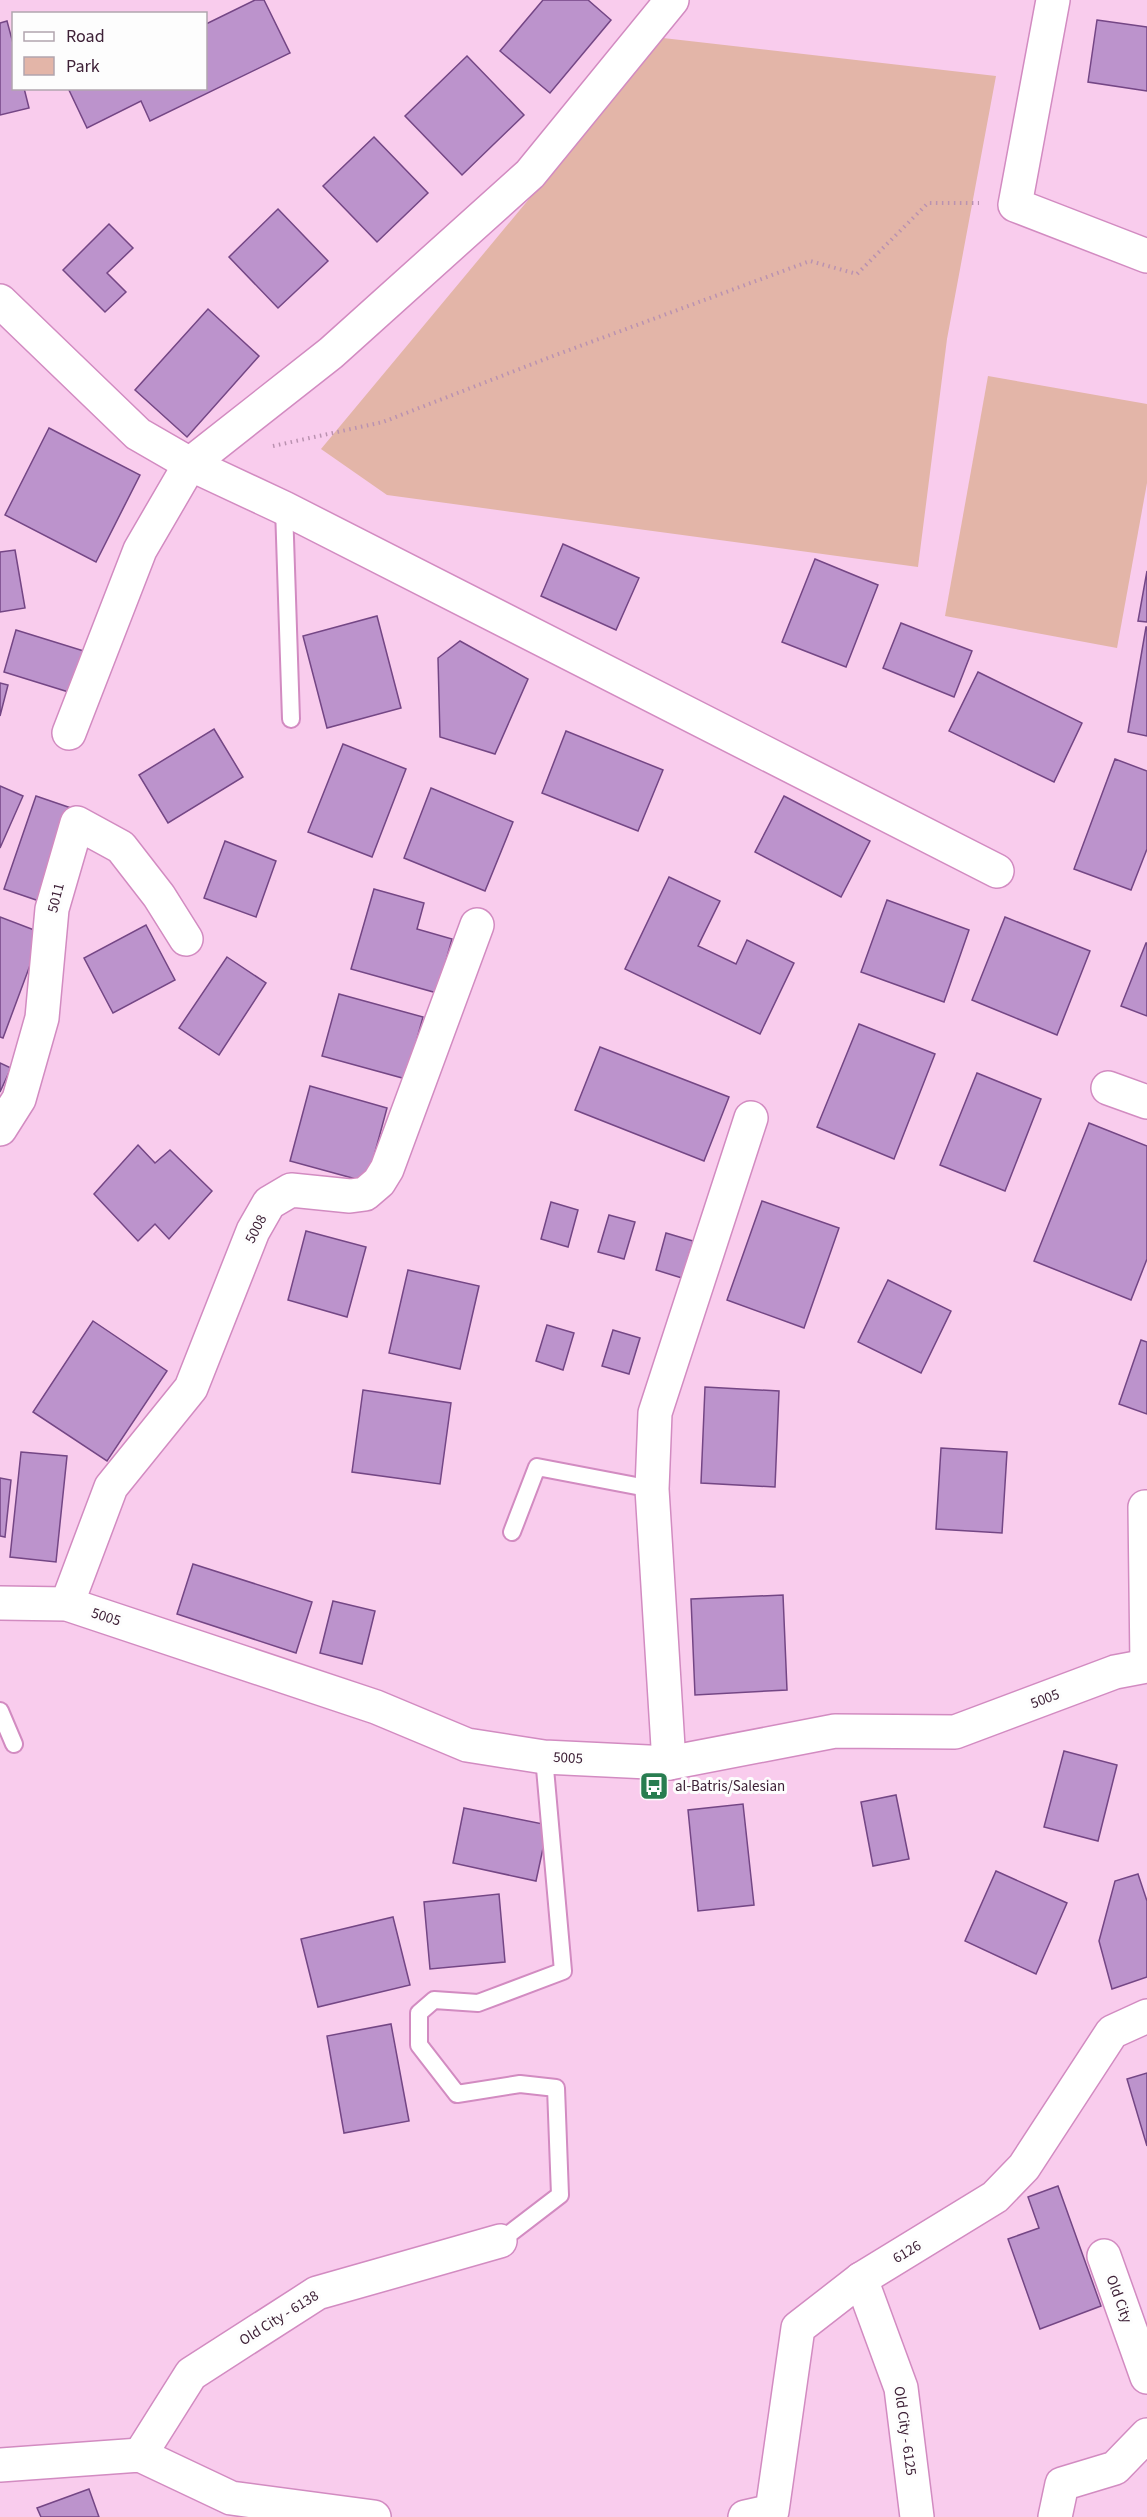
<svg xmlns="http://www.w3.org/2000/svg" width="1147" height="2517" font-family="'Source Sans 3',sans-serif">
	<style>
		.green { fill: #e3b5a8 }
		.building { fill: #bc93cc; stroke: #744685; stroke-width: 1.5 }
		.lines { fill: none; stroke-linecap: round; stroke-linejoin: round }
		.service-casing { stroke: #d28bc1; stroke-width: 20 }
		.minor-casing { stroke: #d28bc1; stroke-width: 36 }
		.path { stroke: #ba92b0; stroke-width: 4; stroke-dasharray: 1.5 4.5; stroke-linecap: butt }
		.service { stroke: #fff; stroke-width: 16 }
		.minor { stroke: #fff; stroke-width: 33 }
		.labels { text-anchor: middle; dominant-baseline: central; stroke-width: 6; stroke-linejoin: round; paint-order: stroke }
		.street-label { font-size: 15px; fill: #3e2137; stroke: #fdfdfd }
		.poi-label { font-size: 15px; fill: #3e2137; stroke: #fdfdfd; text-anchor: start }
	</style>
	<rect width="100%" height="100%" fill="#f9cced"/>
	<g class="green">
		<path d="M663 38 996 76 947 339 918 567 387 495 321 449Z"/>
		<path d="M988 376 1147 404V483L1117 648 945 616Z"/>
	</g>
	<g class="building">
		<path d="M255 0H264L290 53 150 121 141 101 87 128 68 88H206V24Z"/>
		<path d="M543 0H588L611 20 550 93 500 51Z"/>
		<path d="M1097 20 1147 27V91L1088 82Z"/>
		<path d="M7 21 14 47V88H24L29 108 0 115V23Z"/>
		<path d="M467 56 524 115 462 175 405 116Z"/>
		<path d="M374 137 428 193 377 242 323 186Z"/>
		<path d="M278 209 328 261 278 308 229 257Z"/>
		<path d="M109 224 133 248 107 273 126 292 105 312 63 270Z"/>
		<path d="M208 309 259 356 187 437 135 390Z"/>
		<path d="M49 428 140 475 96 562 5 515Z"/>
		<path d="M563 544 639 578 616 630 541 596Z"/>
		<path d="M15 550 25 608 0 612V552Z"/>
		<path d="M815 559 878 585 846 667 782 642Z"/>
		<path d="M1147 571V622L1138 621Z"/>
		<path d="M377 616 401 708 327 728 303 636Z"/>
		<path d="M901 623 972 651 954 697 883 668Z"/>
		<path d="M1146 627H1147V736L1128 732Z"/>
		<path d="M16 630 87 652 75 694 4 672Z"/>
		<path d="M460 641 528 679 495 754 440 737 438 658Z"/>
		<path d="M978 672 1082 723 1054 782 949 731Z"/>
		<path d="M0 683 8 685 0 716Z"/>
		<path d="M214 729 243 777 168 823 139 775Z"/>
		<path d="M566 731 663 770 638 831 542 793Z"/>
		<path d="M343 744 406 769 372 857 308 832Z"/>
		<path d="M1115 759 1147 771V849L1131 890 1074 869Z"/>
		<path d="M0 786 23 796 0 848Z"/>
		<path d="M431 788 513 822 485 891 404 858Z"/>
		<path d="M36 796 74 809 42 902 4 889Z"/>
		<path d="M784 796 870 841 841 897 755 852Z"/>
		<path d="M225 841 276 861 256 917 204 898Z"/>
		<path d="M669 877 720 901 698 946 736 964 747 940 794 963 760 1034 625 969Z"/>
		<path d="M374 889 424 903 417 929 452 939 437 993 351 969Z"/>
		<path d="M887 900 969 930 944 1002 861 972Z"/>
		<path d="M0 917 42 933 3 1038 0 1037Z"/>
		<path d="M1005 917 1090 951 1057 1035 972 1000Z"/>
		<path d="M146 925 175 980 113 1013 84 958Z"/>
		<path d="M1146 943H1147V1016L1121 1006Z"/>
		<path d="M227 957 266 983 219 1055 179 1028Z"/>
		<path d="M339 994 423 1017 406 1079 322 1056Z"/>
		<path d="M859 1024 935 1054 894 1159 817 1127Z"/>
		<path d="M600 1047 729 1097 704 1161 575 1110Z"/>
		<path d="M0 1063 11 1068 0 1092Z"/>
		<path d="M977 1073 1041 1099 1005 1191 940 1165Z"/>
		<path d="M310 1086 387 1108 367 1182 290 1161Z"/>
		<path d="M1089 1123 1147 1146V1259L1131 1300 1034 1261Z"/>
		<path d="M138 1145 155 1163 170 1150 212 1191 169 1239 155 1224 138 1241 94 1194Z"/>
		<path d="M762 1201 839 1228 804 1328 727 1300Z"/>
		<path d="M551 1202 578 1210 568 1247 541 1239Z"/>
		<path d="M609 1215 635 1222 624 1259 598 1252Z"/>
		<path d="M306 1231 366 1247 347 1317 288 1300Z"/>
		<path d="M666 1233 693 1241 682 1278 656 1270Z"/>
		<path d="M408 1270 479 1286 460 1369 389 1353Z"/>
		<path d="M888 1280 951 1311 921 1373 858 1342Z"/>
		<path d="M93 1321 167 1371 107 1461 33 1412Z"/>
		<path d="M547 1325 574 1333 563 1370 536 1361Z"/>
		<path d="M613 1330 640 1338 629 1374 602 1366Z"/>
		<path d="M1141 1340 1147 1342V1414L1119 1404Z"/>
		<path d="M705 1387 779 1391 775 1487 701 1483Z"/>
		<path d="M363 1390 451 1403 440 1484 352 1472Z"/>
		<path d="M941 1448 1007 1452 1002 1533 936 1529Z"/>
		<path d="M21 1452 67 1456 56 1562 10 1557Z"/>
		<path d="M0 1478 11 1480 5 1537 0 1536Z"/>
		<path d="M193 1564 312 1602 296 1653 177 1614Z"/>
		<path d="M783 1595 787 1690 695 1695 691 1599Z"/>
		<path d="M333 1601 375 1611 362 1664 320 1653Z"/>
		<path d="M1064 1751 1117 1765 1098 1841 1044 1827Z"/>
		<path d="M896 1795 909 1859 873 1866 861 1802Z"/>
		<path d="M743 1804 754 1905 698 1911 688 1810Z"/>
		<path d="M464 1808 548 1825 536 1881 453 1863Z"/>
		<path d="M996 1871 1067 1903 1036 1974 965 1941Z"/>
		<path d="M1138 1874 1147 1901V1977L1112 1989 1099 1941 1115 1881Z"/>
		<path d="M499 1894 505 1962 430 1969 424 1902Z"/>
		<path d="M393 1917 410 1985 318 2007 301 1939Z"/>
		<path d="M391 2024 409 2121 344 2133 327 2036Z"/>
		<path d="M1147 2073V2146L1127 2079Z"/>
		<path d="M1058 2186 1101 2306 1040 2329 1008 2239 1039 2228 1028 2197Z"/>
		<path d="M89 2489 99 2517H41L37 2508Z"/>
	</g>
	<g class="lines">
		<g class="service-casing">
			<g id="service">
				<path d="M284 508 291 719"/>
				<path d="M512 1532 537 1467 652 1489"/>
				<path d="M0 1711 14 1744"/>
				<path d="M500 2241 560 2195 556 2088 520 2084 457 2094 419 2045V2013L434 2000 478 2003 563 1971 544 1757"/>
			</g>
		</g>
		<g class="minor-casing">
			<g id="minor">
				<path d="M1053 0 1015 205 1147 256"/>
				<path d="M0 301 138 434 190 464 284 508 997 871"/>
				<path d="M69 733 140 550 190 464 331 353 530 174 672 0"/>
				<path d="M1108 1088 1147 1102"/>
				<path d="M0 1129 19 1099 42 1018 52 909 77 823 121 847 159 896 186 939"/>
				<path d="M1145 1507 1147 1665"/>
				<path d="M0 1603 67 1604 376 1707 467 1745 544 1757 669 1763 835 1731 955 1732 1115 1672 1147 1666"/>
				<path d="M67 1604 111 1487 191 1388 253 1231 269 1203 291 1190 350 1196 365 1194 379 1182 387 1169 477 925"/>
				<path d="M669 1763 652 1489 655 1413 751 1118"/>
				<path d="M1104 2256 1147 2377"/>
				<path d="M861 2279 901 2388 917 2517"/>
				<path d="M140 2455 191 2374 317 2293 500 2241"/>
				<path d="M0 2465 140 2455 231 2498 374 2517"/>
				<path d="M745 2517 772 2511 798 2328 861 2279 995 2197 1024 2167 1112 2032 1147 2016"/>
				<path d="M1055 2517 1062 2484 1115 2468 1147 2435"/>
			</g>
		</g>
		<path class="path" d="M273 446 383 422 553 356 810 261 857 274 928 203H979"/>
		<use href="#service" class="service"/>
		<use href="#minor" class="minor"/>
	</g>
	<defs>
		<g id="bus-square" transform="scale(1.5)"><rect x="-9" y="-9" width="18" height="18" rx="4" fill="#287d50" stroke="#fdfdfd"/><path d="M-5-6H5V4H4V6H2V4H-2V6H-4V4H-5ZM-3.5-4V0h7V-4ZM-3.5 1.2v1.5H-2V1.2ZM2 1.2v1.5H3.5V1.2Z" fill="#fff"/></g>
	</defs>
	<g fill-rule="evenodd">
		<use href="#bus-square" x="654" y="1786"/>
	</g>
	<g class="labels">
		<g class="street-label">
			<text transform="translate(56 898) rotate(-76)">5011</text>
			<text transform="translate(256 1229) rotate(-63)">5008</text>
			<text transform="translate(106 1617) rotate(18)">5005</text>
			<text transform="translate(1045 1699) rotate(-21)">5005</text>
			<text transform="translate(568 1758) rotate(3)">5005</text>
			<text transform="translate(907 2252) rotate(-31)">6126</text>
			<text transform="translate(1119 2299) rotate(70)">Old City</text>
			<text transform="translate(279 2318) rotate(-32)">Old City - 6138</text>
			<text transform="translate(905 2431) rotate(82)">Old City - 6125</text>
		</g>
		<g class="poi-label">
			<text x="675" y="1786">al-Batris/Salesian</text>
		</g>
	</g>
	<rect x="12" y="12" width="195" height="78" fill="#fdfdfd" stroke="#b1a5ae" stroke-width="1.5"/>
	<rect x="24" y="32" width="30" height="9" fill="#ffffff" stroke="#b1a5ae" stroke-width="1.5"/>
	<text x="66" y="42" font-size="18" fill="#3e2137">Road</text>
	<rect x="24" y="57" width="30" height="18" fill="#e3b5a8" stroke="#b1a5ae" stroke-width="1.5"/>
	<text x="66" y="72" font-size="18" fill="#3e2137">Park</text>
</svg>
